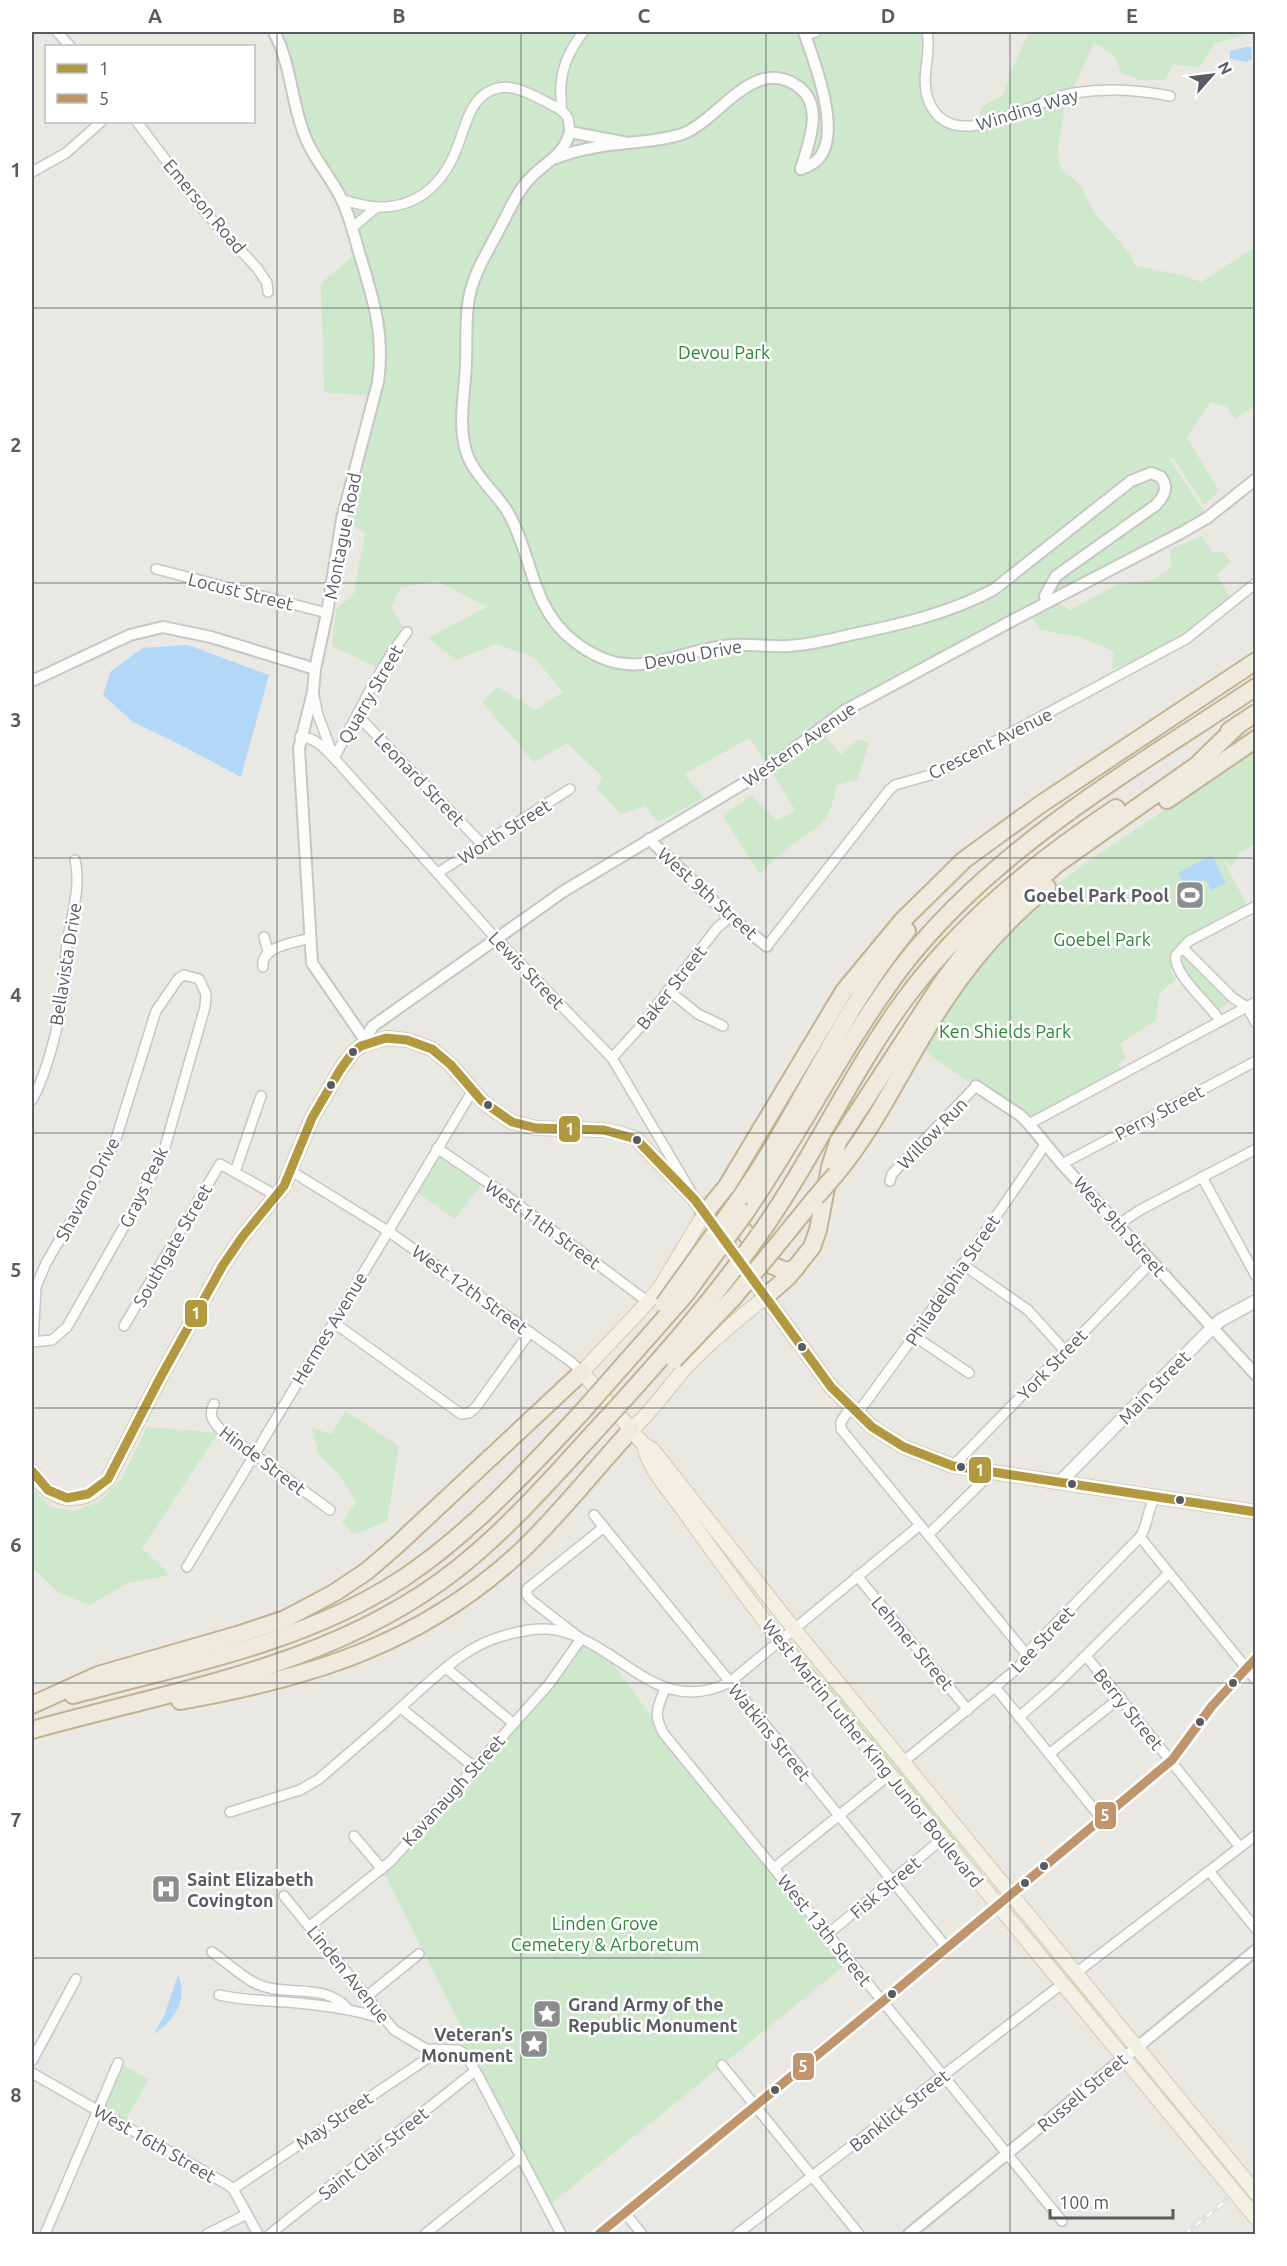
<svg xmlns="http://www.w3.org/2000/svg" width="1287" height="2266" font-family="Ubuntu,sans-serif">
	<style>
		.green { fill: #cee8cb }
		.water { fill: #b3d7f6 }
		.lines { fill: none; stroke-linecap: round; stroke-linejoin: round }
		.minor-casing { stroke: #c6c6c5; stroke-width: 12 }
		.tertiary-casing { stroke: #c6c6c5; stroke-width: 14 }
		.secondary-casing { stroke: #c6c5c5; stroke-width: 15 }
		.primary-casing { stroke: #d5cbad; stroke-width: 16 }
		.motorway-casing { stroke: #c1b390; stroke-width: 20 }
		.minor { stroke: #fcfcfb; stroke-width: 9 }
		.tertiary { stroke: #fcfcfb; stroke-width: 10 }
		.secondary { stroke: #fcfcfb; stroke-width: 12 }
		.primary { stroke: #f2f0e5; stroke-width: 14 }
		.motorway { stroke: #eeebde; stroke-width: 16 }
		.rail-casing { stroke: #e2e2e1; stroke-width: 4.5 }
		.rail { stroke: #fff; stroke-width: 2; stroke-dasharray: 7; stroke-linecap: butt }
		.motorway-bridge-casing { stroke: #c1b390; stroke-width: 20; stroke-linecap: butt }
		.motorway-bridge { stroke: #eeebde; stroke-width: 16 }
		.bus-1-casing { stroke: #fff; stroke-width: 14 }
		.bus-2-casing { stroke: #fff; stroke-width: 14 }
		.bus-1 { stroke: #b2993f; stroke-width: 9 }
		.bus-2 { stroke: #c0956c; stroke-width: 9 }
		.grid { fill: none; stroke: #585c62; stroke-width: 1.5; stroke-opacity: 0.55 }
		.bus-dot { fill: #585c62; stroke: #fff; stroke-width: 2 }
		.labels { text-anchor: middle; dominant-baseline: central; stroke-width: 5; stroke-linejoin: round; paint-order: stroke }
		.street-label { font-size: 18px; fill: #585c62; stroke: #fff }
		.park-label { font-size: 18px; fill: #2c8633; stroke: #fff }
		.poi-label { font-size: 18px; font-weight: bold; fill: #585c62; stroke: #fff; text-anchor: end }
		.line-badge { stroke: #fff; stroke-width: 2 }
		.badge-label { font-size: 16px; text-anchor: middle; font-weight: bold; fill: #fff }
		.neatline { fill: none; stroke: #585c62; stroke-width: 2 }
		.grid-label { font-size: 20px; text-anchor: middle; font-weight: bold; fill: #585c62 }
	</style>
	<rect width="100%" height="100%" fill="#eae8e2"/>
	<g class="green">
		<path d="M274 32H927L925 86 943 120 979 126 981 107 1003 95 1012 69 1029 32H1255L1215 43 1200 67 1173 64 1165 80H1140L1120 72C1118 55 1109 51 1094 43L1065 106 1057 153 1061 168 1080 185 1094 212 1130 254 1136 266 1182 275 1201 282 1255 247 1256 405 1235 419 1227 407 1210 402 1187 438 1219 491 1204 505 1174 459H1170L1208 517 1053 600 1070 610 1116 585 1153 580 1171 568 1170 549 1202 536 1213 553 1223 552 1231 562 1216 575 1231 598 1194 631 1162 649 1111 670 1114 651 1080 637 1041 630 1028 612 820 729 841 755 858 739 869 743 857 780 837 785C828 829 820 823 788 848 778 856 769 865 760 874L723 816 751 795 776 820 796 811 750 738 684 774 704 798 658 822 645 806 620 814 597 788 602 776 567 743 534 762 482 702 498 687 535 710 563 692 535 658 496 644 456 660 428 638 487 607 437 581 401 587 391 607 404 629 376 667 332 646 336 610 354 593 365 533 342 519 374 396 324 392 321 283 359 251 353 227 307 143Z"/>
		<path d="M1255 747V844L1239 853 1232 867 1226 860 1224 861 1249 909 1189 941 1186 949 1233 998 1216 1014 1176 966 1170 971 1176 979 1159 994 1156 1020 1120 1044 1126 1059 1117 1064 1124 1073 1029 1124 920 1048 940 1016 1003 934 1048 892 1084 864 1184 797Z"/>
		<path d="M437 1148 483 1179 480 1186 455 1219 412 1189Z"/>
		<path d="M345 1411 399 1446 387 1521 354 1535 342 1522 356 1502 339 1475 319 1454 312 1428 332 1434Z"/>
		<path d="M147 1427 218 1433 142 1548 170 1575 128 1583 90 1605 59 1593 32 1567V1488L51 1507 75 1511 100 1501 122 1478Z"/>
		<path d="M581 1639 601 1648 668 1739 850 1961 547 2207 521 2157 458 2050 465 2035 382 1869 498 1741Z"/>
		<path d="M816 1672 842 1696 976 1860 950 1838Z"/>
		<path d="M1035 1939 1057 1960 1098 2011 1074 1989Z"/>
		<path d="M118 2063 149 2079 123 2125 97 2111Z"/>
	</g>
	<g class="water">
		<path d="M1245 47H1251L1252 59 1247 62 1230 59V51Z"/>
		<path d="M188 645 269 675 241 777 177 743 133 722 103 695 111 671 143 648Z"/>
		<path d="M1212 855 1226 883 1211 890 1205 879 1187 889 1178 873Z"/>
		<path d="M178 1975C189 1999 174 2021 154 2034L164 2016Z"/>
	</g>
	<g class="lines">
		<g class="minor-casing">
			<g id="minor">
				<path d="M57 32 70 46"/>
				<path d="M927 32C932 54 920 77 928 99 950 161 1035 98 1074 93 1105 88 1140 90 1170 96"/>
				<path d="M806 35 816 32"/>
				<path d="M561 109C562 100 560 93 561 84 563 63 571 49 583 32"/>
				<path d="M137 122 205 212 257 268 267 283 268 292"/>
				<path d="M32 172 66 153 101 122"/>
				<path d="M342 200C353 202 366 207 378 207 419 208 445 182 458 145 464 130 468 111 479 99 502 76 527 92 550 104 557 108 564 110 568 118 569 122 569 128 570 132"/>
				<path d="M353 227 377 207"/>
				<path d="M156 569 327 613"/>
				<path d="M313 692 318 715 334 758 491 933 612 1058 690 1190"/>
				<path d="M357 715 483 845"/>
				<path d="M300 737C315 737 324 748 334 758 358 715 377 671 407 632"/>
				<path d="M439 872 570 789"/>
				<path d="M264 937 268 951"/>
				<path d="M767 946 890 789 895 785 934 774 1186 639 1256 583"/>
				<path d="M1183 948 1233 998 1247 1007"/>
				<path d="M263 967C260 946 295 943 310 938"/>
				<path d="M668 990 698 1014 723 1026"/>
				<path d="M1247 1007 1256 1023"/>
				<path d="M1220 1021C1210 1004 1172 974 1176 955L1189 941 1256 906"/>
				<path d="M612 1058 641 1026 717 928 730 917"/>
				<path d="M32 1100C46 1076 58 1027 63 998 66 983 64 967 66 952 69 921 82 890 75 860"/>
				<path d="M1029 1124 1256 1002"/>
				<path d="M437 1148 503 1193 648 1302"/>
				<path d="M1062 1164 1256 1061"/>
				<path d="M291 1171 388 1231 570 1361 582 1372"/>
				<path d="M235 1172 261 1096"/>
				<path d="M1202 1177 1256 1276"/>
				<path d="M890 1181 892 1174 976 1086"/>
				<path d="M1119 1224 1140 1210 1256 1149"/>
				<path d="M962 1264 1028 1310 1065 1351"/>
				<path d="M333 1322 461 1414 469 1413 476 1407 530 1332"/>
				<path d="M124 1326 220 1164 277 1196"/>
				<path d="M914 1336 969 1373"/>
				<path d="M32 1342 52 1340 67 1327 130 1216 163 1154 205 1007 206 994 199 979 184 975 178 979 156 1011 115 1142 88 1192 46 1263 36 1287 33 1342"/>
				<path d="M214 1404C208 1415 213 1422 221 1430L330 1510"/>
				<path d="M850 1408 841 1422V1429L1027 1655"/>
				<path d="M857 1414 914 1336 1045 1145"/>
				<path d="M953 1466 1152 1262"/>
				<path d="M594 1515 947 1948"/>
				<path d="M928 1535 984 1480 986 1471"/>
				<path d="M1140 1537 1256 1680"/>
				<path d="M187 1567 473 1090"/>
				<path d="M857 1576 968 1710"/>
				<path d="M1086 1656 1240 1847"/>
				<path d="M446 1668 513 1723"/>
				<path d="M995 1687 1101 1818"/>
				<path d="M665 1689C657 1708 653 1715 664 1734L1062 2221"/>
				<path d="M401 1708 474 1767"/>
				<path d="M1019 1717 1058 1683 1168 1574"/>
				<path d="M1049 1754 1121 1697"/>
				<path d="M903 1762 1018 1668 1031 1649 1140 1537C1149 1524 1146 1509 1156 1497"/>
				<path d="M230 1812 300 1790 319 1779C345 1756 372 1734 398 1710 430 1682 462 1646 506 1635 524 1630 546 1626 564 1632 625 1650 660 1717 730 1682L920 1525"/>
				<path d="M354 1836 382 1869"/>
				<path d="M774 1868 889 1775"/>
				<path d="M1209 1871 1256 1929"/>
				<path d="M284 1896 394 2030 426 2049 458 2050 465 2054 479 2077 561 2234"/>
				<path d="M310 1926 391 1861 549 1684 581 1639 531 1600 527 1595V1589L604 1527"/>
				<path d="M828 1934 942 1839"/>
				<path d="M212 1952C225 1961 240 1975 253 1982 283 1999 325 1980 349 2010"/>
				<path d="M1076 1973 1256 1835"/>
				<path d="M219 1995C237 1999 252 2000 270 2001 308 2003 347 2007 384 2019"/>
				<path d="M366 1997 419 1954"/>
				<path d="M32 2061 76 1979"/>
				<path d="M722 2065 859 2234"/>
				<path d="M32 2073 228 2185 233 2189 258 2234"/>
				<path d="M233 2189 428 2058 433 2049"/>
				<path d="M625 2213 642 2234"/>
				<path d="M45 2234 118 2063"/>
				<path d="M207 2234 247 2214"/>
				<path d="M270 2234 475 2071"/>
				<path d="M425 2234 521 2157"/>
				<path d="M599 2234 876 2007 1172 1760 1212 1706 1256 1657"/>
				<path d="M737 2234 1062 1984"/>
			</g>
		</g>
		<g class="tertiary-casing">
			<g id="tertiary">
				<path d="M274 32C290 61 291 97 302 128 310 155 330 175 342 200 350 217 354 235 359 252 373 299 385 333 378 382L342 519 327 613 315 669 313 692 299 748 312 963 367 1043"/>
				<path d="M628 143 570 132C562 160 541 163 525 184 515 196 509 211 502 224 490 248 474 271 469 298 465 319 467 342 466 363 465 394 456 430 469 459 479 481 499 495 510 516 532 557 532 606 570 638 632 690 669 650 733 645 752 644 770 647 789 646 811 645 832 639 854 634 903 624 949 613 993 590L1131 481 1151 473 1161 477C1169 488 1164 496 1156 505L1056 576 1045 596 1046 603"/>
				<path d="M556 158C579 149 604 145 628 143 646 141 664 140 682 134 719 121 755 52 800 88 824 107 808 145 801 169"/>
				<path d="M801 169C810 166 819 161 823 152 838 122 814 61 804 32"/>
				<path d="M32 681 130 635 163 627 211 637 315 669"/>
				<path d="M649 839 730 917 767 946"/>
				<path d="M367 1043 368 1034 373 1026 564 891 766 770 844 711 1017 618 1181 533 1207 518 1256 479"/>
				<path d="M976 1086 1020 1115 1029 1124 1062 1164 1256 1375"/>
				<path d="M909 2234 1256 1950"/>
			</g>
		</g>
		<g class="secondary-casing">
			<path id="secondary" d="M1059 1483 1213 1327 1221 1320 1256 1301"/>
		</g>
		<g class="primary-casing">
			<g id="primary">
				<path d="M704 1214 661 1286 648 1302 582 1372 644 1445 652 1449 794 1629 1256 2193"/>
				<path d="M631 1430C653 1411 668 1387 687 1366 710 1341 738 1320 764 1298"/>
				<path d="M644 1445C647 1466 671 1493 684 1511 715 1555 747 1598 780 1641L1256 2218"/>
				<path d="M32 1471C50 1503 83 1508 108 1479L159 1380 223 1265 243 1236 284 1186 312 1118 340 1070 353 1052 361 1046 386 1038 407 1040 432 1049 451 1065 482 1101 495 1111 512 1122 536 1128 604 1130 620 1133 636 1139 695 1200 831 1387 872 1427 904 1447 953 1466 1256 1512"/>
			</g>
		</g>
		<g class="motorway-casing">
			<g id="motorway">
				<path d="M1229 731 1256 713"/>
				<path d="M1167 800 1256 739"/>
				<path d="M836 1174C879 1122 906 1059 943 1003 971 960 1007 919 1047 887"/>
				<path d="M740 1198C800 1112 840 1012 907 931"/>
				<path d="M745 1213C800 1133 843 1046 901 968 992 849 1133 769 1256 687"/>
				<path d="M704 1214 727 1186 844 991 902 921 964 860 1041 804 1256 661"/>
				<path d="M730 1214 771 1265 786 1271 796 1268"/>
				<path d="M759 1235C812 1160 849 1077 902 1003 961 922 1034 863 1116 808"/>
				<path d="M772 1251 816 1197"/>
				<path d="M764 1298 788 1277 812 1247 818 1230 830 1167 838 1142 941 984 965 952 996 918 1057 864 1197 765 1238 725"/>
				<path d="M73 1695C185 1665 304 1643 402 1579 471 1533 526 1472 582 1412"/>
				<path d="M180 1701C309 1678 419 1645 518 1554 559 1516 593 1471 631 1430"/>
				<path d="M32 1705 98 1675 237 1635 285 1619 334 1593 367 1571 396 1546 582 1372"/>
				<path d="M32 1730C178 1689 335 1666 457 1569 509 1528 553 1477 598 1428"/>
			</g>
		</g>
		<use href="#minor" class="minor"/>
		<use href="#tertiary" class="tertiary"/>
		<use href="#secondary" class="secondary"/>
		<use href="#primary" class="primary"/>
		<use href="#motorway" class="motorway"/>
		<g class="rail-casing">
			<path id="rail" d="M1185 2234 1228 2199"/>
		</g>
		<use href="#rail" class="rail"/>
		<g class="motorway-bridge-casing">
			<g id="motorway-bridge">
				<path d="M816 1197 836 1174"/>
				<path d="M664 1304 740 1198"/>
				<path d="M674 1360 734 1297 772 1251"/>
				<path d="M582 1412 685 1295 745 1213"/>
				<path d="M598 1428C655 1366 710 1304 759 1235"/>
			</g>
		</g>
		<use href="#motorway-bridge" class="motorway-bridge"/>
		<g class="bus-1-casing">
			<path id="bus-1" d="M32 1471 48 1490 67 1498 88 1494 108 1479 159 1380 223 1265 243 1236 284 1186 312 1118 340 1070 353 1052 361 1046 386 1038 407 1040 432 1049 451 1065 482 1101 512 1122 536 1128 604 1130 636 1139 695 1200 831 1387 872 1427 904 1447 953 1466 1256 1512"/>
		</g>
		<g class="bus-2-casing">
			<path id="bus-2" d="M599 2234 876 2007 1172 1760 1212 1706 1256 1658"/>
		</g>
		<use href="#bus-1" class="bus-1"/>
		<use href="#bus-2" class="bus-2"/>
	</g>
	<path class="grid" d="M277 32V2234M521 32V2234M766 32V2234M1010 32V2234M32 308H1256M32 583H1256M32 858H1256M32 1133H1256M32 1408H1256M32 1683H1256M32 1958H1256"/>
	<defs>
		<g id="stadium-square" transform="scale(1.5)"><rect x="-9" y="-9" width="18" height="18" rx="4" fill="#8b8d8f" stroke="#fff"/><path d="M0-5a6.5 5 0 1 0 0 10a6.5 5 0 1 0 0-10ZM-3.5-1.8h7v3.6h-7Z" fill="#fff"/></g>
		<g id="hospital-square" transform="scale(1.5)"><rect x="-9" y="-9" width="18" height="18" rx="4" fill="#8b8d8f" stroke="#fff"/><path d="M-5-5h3v3.5h4V-5h3V5h-3V1.5h-4V5h-3Z" fill="#fff"/></g>
		<g id="sight-square" transform="scale(1.5)"><rect x="-9" y="-9" width="18" height="18" rx="4" fill="#8b8d8f" stroke="#fff"/><path d="M0-6L1.8-2.2L6-1.7L2.9 1.2L3.7 5.4L0 3.3L-3.7 5.4L-2.9 1.2L-6-1.7L-1.8-2.2Z" fill="#fff"/></g>
	</defs>
	<g fill-rule="evenodd">
		<use href="#stadium-square" x="1190" y="895"/>
		<use href="#hospital-square" x="166" y="1889"/>
		<use href="#sight-square" x="547" y="2014"/>
		<use href="#sight-square" x="534" y="2044"/>
	</g>
	<g class="bus-dot">
		<circle cx="353" cy="1052" r="5"/>
		<circle cx="331" cy="1085" r="5"/>
		<circle cx="488" cy="1105" r="5"/>
		<circle cx="637" cy="1140" r="5"/>
		<circle cx="802" cy="1347" r="5"/>
		<circle cx="961" cy="1467" r="5"/>
		<circle cx="1072" cy="1484" r="5"/>
		<circle cx="1180" cy="1500" r="5"/>
		<circle cx="1233" cy="1683" r="5"/>
		<circle cx="1200" cy="1722" r="5"/>
		<circle cx="1044" cy="1866" r="5"/>
		<circle cx="1025" cy="1883" r="5"/>
		<circle cx="892" cy="1994" r="5"/>
		<circle cx="775" cy="2090" r="5"/>
	</g>
	<g class="labels">
		<g class="street-label">
			<text transform="translate(1027 109) rotate(-17)">Winding Way</text>
			<text transform="translate(205 206) rotate(50)">Emerson Road</text>
			<text transform="translate(342 536) rotate(-79)">Montague Road</text>
			<text transform="translate(241 591) rotate(14)">Locust Street</text>
			<text transform="translate(693 654) rotate(-10)">Devou Drive</text>
			<text transform="translate(370 694) rotate(-60)">Quarry Street</text>
			<text transform="translate(990 743) rotate(-27)">Crescent Avenue</text>
			<text transform="translate(799 744) rotate(-35)">Western Avenue</text>
			<text transform="translate(420 779) rotate(46)">Leonard Street</text>
			<text transform="translate(504 831) rotate(-32)">Worth Street</text>
			<text transform="translate(708 893) rotate(42)">West 9th Street</text>
			<text transform="translate(65 964) rotate(-81)">Bellavista Drive</text>
			<text transform="translate(527 970) rotate(46)">Lewis Street</text>
			<text transform="translate(671 987) rotate(-52)">Baker Street</text>
			<text transform="translate(1159 1112) rotate(-28)">Perry Street</text>
			<text transform="translate(932 1133) rotate(-46)">Willow Run</text>
			<text transform="translate(143 1187) rotate(-64)">Grays Peak</text>
			<text transform="translate(87 1189) rotate(-62)">Shavano Drive</text>
			<text transform="translate(543 1224) rotate(36)">West 11th Street</text>
			<text transform="translate(1120 1226) rotate(48)">West 9th Street</text>
			<text transform="translate(172 1245) rotate(-60)">Southgate Street</text>
			<text transform="translate(952 1280) rotate(-56)">Philadelphia Street</text>
			<text transform="translate(470 1289) rotate(36)">West 12th Street</text>
			<text transform="translate(329 1328) rotate(-59)">Hermes Avenue</text>
			<text transform="translate(1052 1364) rotate(-46)">York Street</text>
			<text transform="translate(1154 1387) rotate(-46)">Main Street</text>
			<text transform="translate(263 1460) rotate(37)">Hinde Street</text>
			<text transform="translate(1042 1639) rotate(-47)">Lee Street</text>
			<text transform="translate(913 1643) rotate(50)">Lehmer Street</text>
			<text transform="translate(1129 1709) rotate(51)">Berry Street</text>
			<text transform="translate(770 1732) rotate(51)">Watkins Street</text>
			<text transform="translate(873 1753) rotate(51)">West Martin Luther King Junior Boulevard</text>
			<text transform="translate(453 1790) rotate(-48)">Kavanaugh Street</text>
			<text transform="translate(885 1887) rotate(-40)">Fisk Street</text>
			<text transform="translate(825 1930) rotate(51)">West 13th Street</text>
			<text transform="translate(349 1974) rotate(51)">Linden Avenue</text>
			<text transform="translate(1082 2092) rotate(-40)">Russell Street</text>
			<text transform="translate(899 2110) rotate(-38)">Banklick Street</text>
			<text transform="translate(334 2120) rotate(-34)">May Street</text>
			<text transform="translate(155 2143) rotate(30)">West 16th Street</text>
			<text transform="translate(373 2153) rotate(-39)">Saint Clair Street</text>
		</g>
		<g class="park-label">
			<text x="724" y="352">Devou Park</text>
			<text x="1102" y="939">Goebel Park</text>
			<text x="1005" y="1031">Ken Shields Park</text>
			<text x="605" y="1923">Linden Grove<tspan x="605" dy="21">Cemetery &amp; Arboretum</tspan></text>
		</g>
		<g class="poi-label">
			<text x="1169" y="895">Goebel Park Pool</text>
			<text x="187" y="1879" text-anchor="start">Saint Elizabeth<tspan x="187" dy="21">Covington</tspan></text>
			<text x="568" y="2004" text-anchor="start">Grand Army of the<tspan x="568" dy="21">Republic Monument</tspan></text>
			<text x="513" y="2034">Veteran’s<tspan x="513" dy="21">Monument</tspan></text>
		</g>
	</g>
	<g class="line-badge">
		<rect x="558" y="1115" width="23" height="28" rx="6" fill="#b2993f"/>
		<rect x="184" y="1299" width="24" height="29" rx="6" fill="#b2993f"/>
		<rect x="968" y="1456" width="24" height="28" rx="6" fill="#b2993f"/>
		<rect x="1094" y="1801" width="23" height="29" rx="6" fill="#c0956c"/>
		<rect x="792" y="2052" width="23" height="29" rx="6" fill="#c0956c"/>
	</g>
	<g class="badge-label">
		<text x="570" y="1135">1</text>
		<text x="196" y="1319">1</text>
		<text x="980" y="1476">1</text>
		<text x="1105" y="1821">5</text>
		<text x="803" y="2072">5</text>
	</g>
	<rect width="1287" height="2266" fill="none" stroke="#ffffff" stroke-width="66"/>
	<rect x="45" y="45" width="210" height="78" fill="#ffffff" stroke="#bcbec0" stroke-width="1.5"/>
	<rect x="57" y="64" width="30" height="9" fill="#b2993f" stroke="#bcbec0" stroke-width="1.5"/>
	<text x="99" y="75" font-size="18" fill="#585c62">1</text>
	<rect x="57" y="94" width="30" height="9" fill="#c0956c" stroke="#bcbec0" stroke-width="1.5"/>
	<text x="99" y="105" font-size="18" fill="#585c62">5</text>
	<g transform="translate(1212 75) rotate(62)" stroke="#ffffff" stroke-width="4.5" paint-order="stroke">
	<path d="M0-4.5L10 22L0 15L-10 22Z" fill="#585c62"/>
	<text y="-9" font-size="16" font-weight="bold" text-anchor="middle" fill="#585c62">N</text>
	</g>
	<path d="M1050 2209v9h123v-9" fill="none" stroke="#585c62" stroke-width="3"/>
	<text x="1059" y="2209" font-size="18" fill="#585c62" stroke="#ffffff" stroke-width="4.5" paint-order="stroke">100 m</text>
	<rect x="33" y="33" width="1221" height="2200" class="neatline"/>
	<g class="grid-label">
		<text x="155" y="23">A</text>
		<text x="399" y="23">B</text>
		<text x="644" y="23">C</text>
		<text x="888" y="23">D</text>
		<text x="1132" y="23">E</text>
		<text x="16" y="177">1</text>
		<text x="16" y="452">2</text>
		<text x="16" y="727">3</text>
		<text x="16" y="1002">4</text>
		<text x="16" y="1277">5</text>
		<text x="16" y="1552">6</text>
		<text x="16" y="1827">7</text>
		<text x="16" y="2102">8</text>
	</g>
</svg>
